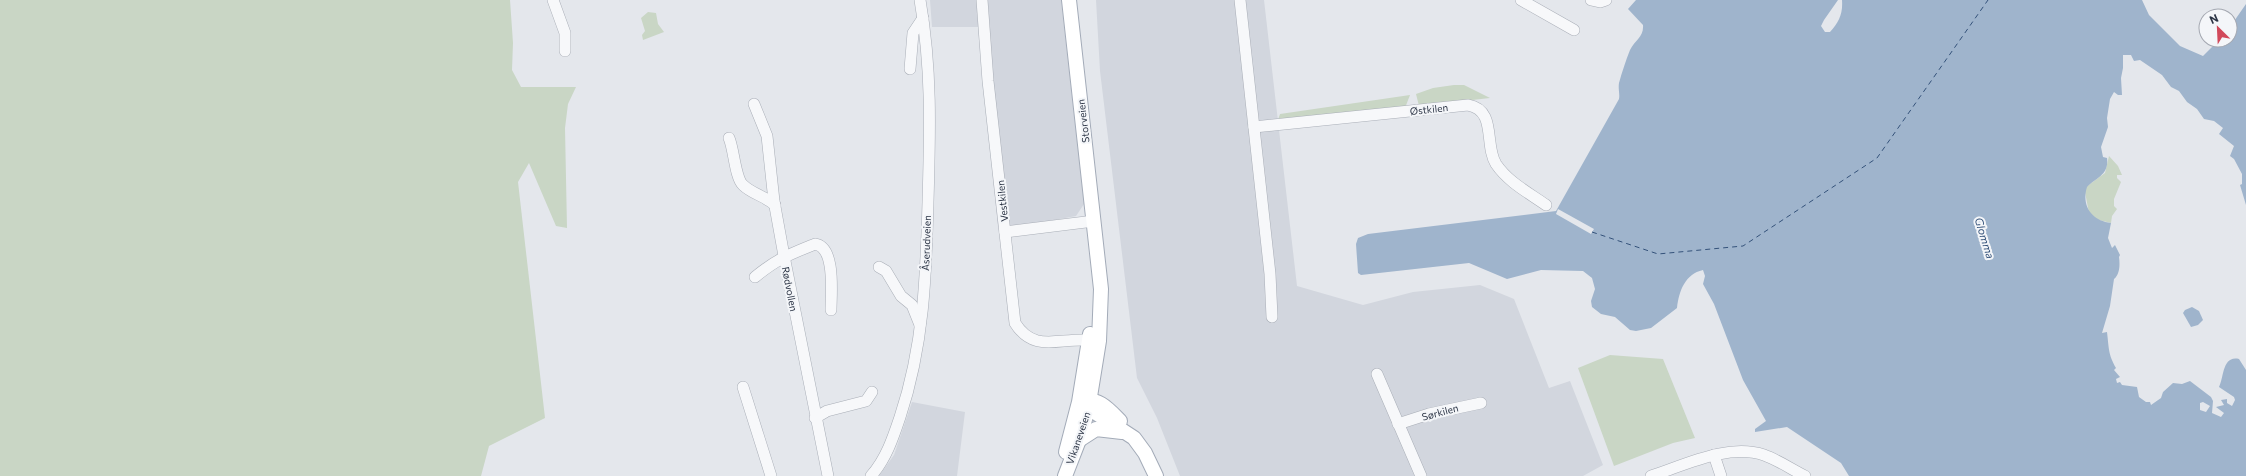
<svg xmlns="http://www.w3.org/2000/svg" width="2246" height="476" font-family="Commissioner,sans-serif">
	<style>
		.built { fill: #d2d6de }
		.green { fill: #c9d6c5 }
		.water { fill: #9fb4cc; fill-rule: evenodd }
		.pier { fill: #e4e7ec }
		.lines { fill: none; stroke-linecap: round; stroke-linejoin: round }
		.ferry { stroke: #34527a; stroke-width: 1; stroke-dasharray: 5 4; stroke-linecap: butt }
		.minor-casing { stroke: #a9aeb7; stroke-width: 12 }
		.major-casing { stroke: #a3abb8; stroke-width: 16 }
		.minor { stroke: #f7f8fa; stroke-width: 11 }
		.major { stroke: #fff; stroke-width: 14 }
		.labels { text-anchor: middle; dominant-baseline: central; stroke-width: 4; stroke-linejoin: round; paint-order: stroke }
		.street-label { font-size: 10px; fill: #2b3445; stroke: #f4f6f9 }
		.water-label { font-size: 11px; font-style: italic; fill: #34527a; stroke: #f4f6f9 }
	</style>
	<rect width="100%" height="100%" fill="#e4e7ec"/>
	<g class="built">
		<path d="M930 0H1061L1084 204 1076 216 1038 223 998 227 978 27H932Z"/>
		<path d="M1096 0H1264L1297 286 1363 305 1413 292 1480 285 1514 299 1549 388 1570 381 1603 465 1583 476H1180L1157 418 1137 378 1100 71Z"/>
		<path d="M912 402 965 412 957 476H879L894 455Z"/>
	</g>
	<g class="green">
		<path d="M0 0H510L513 43 512 70 521 87H576L568 104 565 128 567 228 556 226 529 163 518 182 545 418 489 446 481 476H0Z"/>
		<path d="M648 12 656 13 658 24 664 32 643 40 642 35 645 31 641 18Z"/>
		<path d="M1454 85H1464L1490 98 1419 106 1416 94 1433 88Z"/>
		<path d="M1410 95 1405 108 1278 120 1280 114Z"/>
		<path d="M2109 156 2118 166 2122 175H2117V178L2121 182 2114 199V206L2117 209 2112 216 2111 223 2095 219 2089 213 2085 192 2086 187 2105 173Z"/>
		<path d="M1610 355 1663 359 1695 438 1673 443 1614 466 1578 368Z"/>
	</g>
	<g class="water">
		<path d="M1636 0H1838L1824 20 1821 26 1825 32H1830C1839 22 1843 14 1842 0H2142L2149 15 2180 46 2203 56 2219 40H2230V27L2246 4V205L2240 185 2242 184V174L2234 159 2230 156 2234 146 2219 134 2223 128 2214 121 2204 119 2197 109 2187 102 2179 91 2171 87 2162 75 2140 60 2134 61 2131 55H2123V68L2121 78 2122 95H2118L2114 92 2110 99 2107 118 2108 127 2101 147 2103 157 2107 158C2109 175 2097 177 2087 187 2081 206 2092 221 2111 223L2108 238 2112 248 2115 245 2120 255 2119 257C2120 264 2120 274 2114 279L2110 306 2102 333 2107 332C2109 348 2108 354 2116 368L2114 370 2120 377 2116 379 2117 383 2120 382 2122 385 2137 387 2139 397 2146 402H2150L2151 405 2161 398 2163 392 2173 383 2182 384 2190 381 2211 397 2213 401 2212 413 2221 417 2224 413 2216 407 2224 405 2221 400 2227 399V403L2232 406 2235 400 2234 397 2219 387C2224 378 2222 355 2239 359L2246 370V476H1849L1841 463 1787 427 1755 432V429L1766 421 1743 380 1714 304 1703 284 1705 276 1703 270C1685 274 1679 291 1677 308L1651 328 1636 331 1630 330 1615 317 1601 314 1592 307 1591 301 1595 289 1592 278 1583 271 1541 270 1507 279 1469 263 1361 275 1358 273 1356 244 1358 238 1368 234 1556 211 1619 99C1620 94 1618 89 1619 83 1622 72 1626 60 1630 50 1635 40 1644 37 1643 25L1628 9ZM2203 402 2210 406 2206 412 2200 410V403Z"/>
		<path d="M2192 307 2199 311 2203 320 2198 325 2191 327 2183 313 2185 310Z"/>
	</g>
	<path class="pier" d="M1558 209 1594 229 1591 234 1556 214Z"/>
	<g class="lines">
		<path class="ferry" d="M1592 232 1658 254 1743 246 1877 158 1988 0"/>
		<g class="minor-casing">
			<g id="minor">
				<path d="M553 0 565 33V51"/>
				<path d="M982 0 988 81 1015 323C1033 352 1056 339 1085 340"/>
				<path d="M1240 0 1270 274 1272 317"/>
				<path d="M1521 0 1574 30"/>
				<path d="M1591 0 1600 2 1606 0"/>
				<path d="M910 69 913 33 923 18"/>
				<path d="M754 104 767 136 774 201 784 256 828 476"/>
				<path d="M1254 127 1468 105C1497 110 1484 145 1496 164 1508 182 1529 193 1546 205"/>
				<path d="M729 138C734 149 735 178 743 185 752 194 765 196 775 205"/>
				<path d="M1005 232 1094 221"/>
				<path d="M879 267 886 271 901 296 912 305 920 325"/>
				<path d="M755 277C777 259 788 255 815 244 836 247 831 294 831 310"/>
				<path d="M1377 374 1421 476"/>
				<path d="M743 387 771 476"/>
				<path d="M815 418 827 411 866 401 872 392"/>
				<path d="M1398 424 1429 414 1481 403"/>
				<path d="M1714 455 1721 476"/>
				<path d="M871 476C886 459 893 438 900 417 924 345 926 276 928 202 930 132 932 69 920 0"/>
				<path d="M1651 476C1685 465 1728 443 1764 455 1778 460 1791 469 1805 476"/>
			</g>
		</g>
		<g class="major-casing">
			<g id="major">
				<path d="M1081 401C1099 397 1109 410 1120 421"/>
				<path d="M1082 404 1134 438 1145 453 1156 476"/>
				<path d="M1079 440 1096 429 1122 432"/>
				<path d="M1066 452 1079 402 1090 334"/>
				<path d="M1065 476 1079 440 1088 409 1099 341 1101 289 1069 0"/>
			</g>
		</g>
		<use href="#minor" class="minor"/>
		<use href="#major" class="major"/>
	</g>
	<g class="labels">
		<g class="street-label">
			<text transform="translate(1429 109) rotate(-6)">Østkilen</text>
			<text transform="translate(1083 121) rotate(-97)">Storveien</text>
			<text transform="translate(1002 201) rotate(-96)">Vestkilen</text>
			<text transform="translate(926 243) rotate(-88)">Åserudveien</text>
			<text transform="translate(790 289) rotate(79)">Rødvollen</text>
			<text transform="translate(1440 412) rotate(-15)">Sørkilen</text>
			<text transform="translate(1078 438) rotate(-71)">Vikaneveien</text>
		</g>
		<g class="water-label">
			<text transform="translate(1985 238) rotate(73)">Glomma</text>
		</g>
	</g>
	<g transform="translate(2218 28) rotate(336)"><circle r="19" fill="#f4f6f9" stroke="#a4a8b1"/>
	<path d="M0-3L7 15L0 10L-7 15Z" fill="#d1495b"/>
	<text y="-6" font-size="11" font-weight="bold" text-anchor="middle" fill="#2b3445">N</text>
	</g>
</svg>
